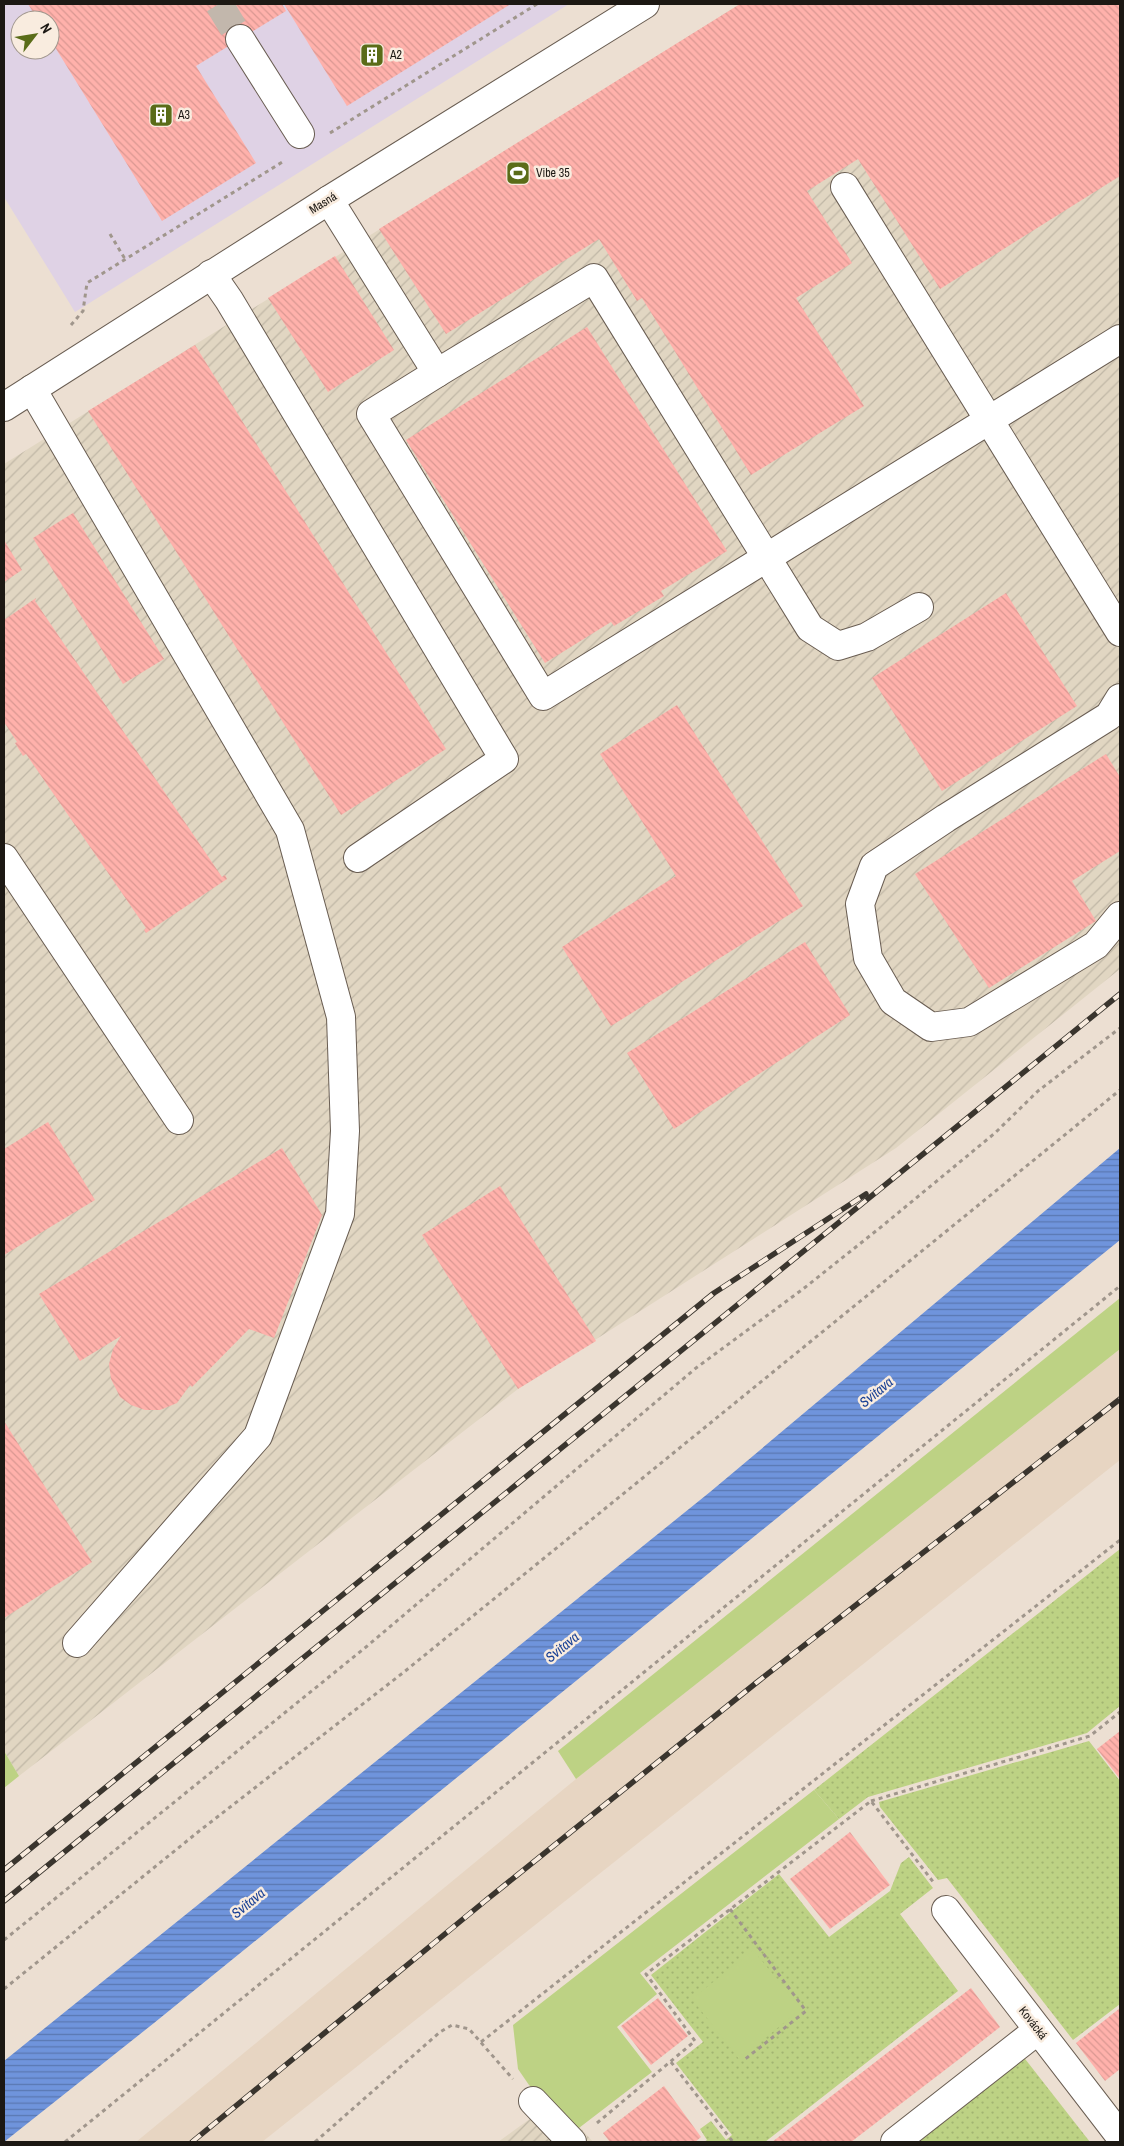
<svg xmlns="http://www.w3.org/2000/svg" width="1124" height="2146" font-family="'Archivo Narrow',sans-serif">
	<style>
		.commercial { fill: #dfd2e5; fill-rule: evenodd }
		.industrial { fill: url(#industrial-furrows) }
		.built { fill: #e7d5c2 }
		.grass { fill: url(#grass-dots) }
		.green { fill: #bdd284 }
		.water { fill: url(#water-rules) }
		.building { fill: url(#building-back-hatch) }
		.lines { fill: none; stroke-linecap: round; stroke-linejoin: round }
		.minor-tunnel { stroke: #c2b7ac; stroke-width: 28; stroke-dasharray: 28 14; stroke-linecap: butt }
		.minor-casing { stroke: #695d52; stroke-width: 30 }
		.path { stroke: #a0968c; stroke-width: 3; stroke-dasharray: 4 4; stroke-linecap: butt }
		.minor { stroke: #fff; stroke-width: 28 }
		.rail-casing { stroke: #3a352e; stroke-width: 5.5 }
		.rail { stroke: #f9ecdf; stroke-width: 4; stroke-dasharray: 11; stroke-linecap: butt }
		.labels { text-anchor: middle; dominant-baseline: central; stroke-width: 5; stroke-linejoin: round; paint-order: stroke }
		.poi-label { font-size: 12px; fill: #1c1813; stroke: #f9ecdf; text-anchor: start }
		.street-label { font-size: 12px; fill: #1c1813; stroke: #f9ecdf }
		.water-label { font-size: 14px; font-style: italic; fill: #1a4195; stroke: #f9ecdf }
	</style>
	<defs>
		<pattern id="industrial-furrows" width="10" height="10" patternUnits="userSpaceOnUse" patternTransform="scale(1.25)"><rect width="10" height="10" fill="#e1d6c2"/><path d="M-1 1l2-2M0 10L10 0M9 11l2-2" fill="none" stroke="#c0b7a6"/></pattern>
		<pattern id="grass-dots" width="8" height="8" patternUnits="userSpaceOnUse" patternTransform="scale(1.25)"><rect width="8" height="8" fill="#bdd284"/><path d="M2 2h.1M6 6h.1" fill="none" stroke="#a2b471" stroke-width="1.8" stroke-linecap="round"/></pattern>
		<pattern id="water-rules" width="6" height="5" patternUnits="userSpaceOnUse" patternTransform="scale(1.25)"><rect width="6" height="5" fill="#6f94dc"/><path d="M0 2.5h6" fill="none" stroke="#5a78b1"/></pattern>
		<pattern id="building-back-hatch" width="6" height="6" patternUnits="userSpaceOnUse" patternTransform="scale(1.25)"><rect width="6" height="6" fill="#ffb1ab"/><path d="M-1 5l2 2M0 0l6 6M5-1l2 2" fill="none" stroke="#da9892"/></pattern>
	</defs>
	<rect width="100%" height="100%" fill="#ecdfd2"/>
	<path class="commercial" d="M4 4H569L75 312 4 197ZM20 20H50V50H20Z"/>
	<g class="industrial">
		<path d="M740 4H1120V969L896 1148 518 1389 19 1776 4 1751V464Z"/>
		<path d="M556 2100 593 2142H498Z"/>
	</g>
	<path class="built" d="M1120 1349V1460L262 2142H136L576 1779Z"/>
	<g class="grass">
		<path d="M1120 1549V1706L1087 1733 868 1797 839 1819 814 1790Z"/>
		<path d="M1089 1741 1120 1781V2004L1073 2040 947 1878 938 1880 880 1807 879 1802Z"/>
		<path d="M909 1857 933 1888 900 1914 958 1991 765 2142H704L707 2140 700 2129 711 2121 726 2140 732 2135 676 2063 703 2042 651 1975 779 1874 829 1937 890 1891 901 1863Z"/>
		<path d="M1022 2055 1090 2142H909Z"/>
	</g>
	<g class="green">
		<path d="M1120 1298V1349L576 1779 558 1751Z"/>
		<path d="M4 1751 19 1776 4 1788Z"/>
		<path d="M814 1790 839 1819 640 1973 657 1994 617 2027 652 2072 575 2131 529 2085 518 2069 513 2025Z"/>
		<path d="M753 1950 801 2009 739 2059 692 1999Z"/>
	</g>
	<path class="water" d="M1120 1148V1240L154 2023 4 2142V2061L710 1492Z"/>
	<g class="building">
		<path d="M28 4H282L286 11 196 66 256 163 162 221 50 39V20H38Z"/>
		<path d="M284 4H511L347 106Z"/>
		<path d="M740 4H1120V176L940 289 858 159 807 191 852 263 796 298 864 406 751 475 642 298 637 301 599 239 446 334 379 229Z"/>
		<path d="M335 256 394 350 328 392 268 298Z"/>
		<path d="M587 327 727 551 661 591 664 596 614 626 611 622 545 663 406 440Z"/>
		<path d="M195 345 446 749 341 815 88 411Z"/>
		<path d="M73 513 164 659 123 684 33 538Z"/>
		<path d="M4 540 22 570 4 582Z"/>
		<path d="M1006 593 1077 706 942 791 872 678Z"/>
		<path d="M36 598 35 601 222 877 225 875 227 879 146 933 144 930 146 928 26 754 23 756 15 743 17 742 4 722V620Z"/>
		<path d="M677 705 803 906 611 1026 562 947 676 876 600 754Z"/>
		<path d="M1106 754 1120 777V851L1072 881 1096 921 989 988 915 874Z"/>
		<path d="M805 942 850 1015 674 1129 627 1053Z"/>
		<path d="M48 1122 95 1200 4 1255V1149Z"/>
		<path d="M282 1148 322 1215 274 1338 249 1329 192 1387 190 1385 177 1403 160 1410H145L131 1405 120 1397 111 1379 109 1364 113 1349 121 1336 80 1361 39 1294Z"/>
		<path d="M500 1186 596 1341 518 1389 422 1235Z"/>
		<path d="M4 1421 92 1562 4 1618Z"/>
		<path d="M1120 1731V1779L1097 1749Z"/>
		<path d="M850 1832 890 1885 830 1929 790 1879Z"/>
		<path d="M971 1988 1000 2027 958 2060 851 2142H772Z"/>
		<path d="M658 1998 688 2036 651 2065 621 2026Z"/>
		<path d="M1120 2008V2069L1105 2081 1076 2043Z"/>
		<path d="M664 2086 701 2137 695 2142H610L603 2133Z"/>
	</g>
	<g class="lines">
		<path class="minor-tunnel" d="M219 4 240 39"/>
		<g class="minor-casing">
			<g id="minor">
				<path d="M240 39 300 134"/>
				<path d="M845 187 1120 632"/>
				<path d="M329 200 437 373 371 414 543 696 1120 339"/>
				<path d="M211 274 229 300 504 759 358 858"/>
				<path d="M437 373 594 278 810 628 838 646 867 637 919 607"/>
				<path d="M32 389 290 830 341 1017 345 1131 340 1214 258 1436 77 1643"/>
				<path d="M4 407 329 200 645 4"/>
				<path d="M1120 698 1109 716 946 818 874 866 860 904 868 958 893 1001 931 1027 969 1022 1096 945 1120 916"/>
				<path d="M4 858 179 1120"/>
				<path d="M946 1910 1120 2136"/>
				<path d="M533 2101 572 2142"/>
				<path d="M895 2142 1038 2030"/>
			</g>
		</g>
		<g class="path">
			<path d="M330 133 537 4"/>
			<path d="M110 234 125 259"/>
			<path d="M71 325 83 311 87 283 284 161"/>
			<path d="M871 1801 1090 1736 1120 1712"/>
			<path d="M730 1909 806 2011 744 2060"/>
			<path d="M4 1940 366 1647 696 1368 803 1289 881 1227 995 1133 1038 1091 1120 1028"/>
			<path d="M4 1989 198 1832 404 1672 1120 1090"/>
			<path d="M481 2042 1120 1540"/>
			<path d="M671 2062 733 2142"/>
			<path d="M597 2123 695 2041 646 1974 871 1801 934 1883"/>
			<path d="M65 2142 1120 1286"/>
			<path d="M315 2142 440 2032 452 2025 469 2029 513 2079"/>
		</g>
		<use href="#minor" class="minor"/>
		<g class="rail-casing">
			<g id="rail">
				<path d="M4 1870 714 1293 866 1194"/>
				<path d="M4 1901 1120 994"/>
				<path d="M192 2142 485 1901 756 1683 1120 1399"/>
			</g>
		</g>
		<use href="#rail" class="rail"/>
	</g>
	<defs>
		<g id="building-square" transform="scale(1.25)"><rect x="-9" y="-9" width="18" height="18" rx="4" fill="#5a6c18" stroke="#f9ecdf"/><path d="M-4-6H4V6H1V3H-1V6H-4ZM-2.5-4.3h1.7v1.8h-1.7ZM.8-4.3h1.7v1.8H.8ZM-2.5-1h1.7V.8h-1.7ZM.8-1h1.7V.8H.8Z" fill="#fff"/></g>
		<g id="stadium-square" transform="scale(1.25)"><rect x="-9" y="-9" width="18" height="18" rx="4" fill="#5a6c18" stroke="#f9ecdf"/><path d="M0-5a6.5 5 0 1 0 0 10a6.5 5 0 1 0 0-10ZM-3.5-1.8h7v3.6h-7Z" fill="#fff"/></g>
	</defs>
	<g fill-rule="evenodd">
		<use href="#building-square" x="372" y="55"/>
		<use href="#building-square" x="161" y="115"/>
		<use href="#stadium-square" x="518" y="173"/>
	</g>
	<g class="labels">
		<g class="poi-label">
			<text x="390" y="55">A2</text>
			<text x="178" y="115">A3</text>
			<text x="536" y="173">Vibe 35</text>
		</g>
		<g class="street-label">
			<text transform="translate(323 203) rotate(-32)">Masná</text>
			<text transform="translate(1033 2023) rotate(52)">Kovácká</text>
		</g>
		<g class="water-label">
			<text transform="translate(876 1392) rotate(-39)">Svitava</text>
			<text transform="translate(562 1647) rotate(-39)">Svitava</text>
			<text transform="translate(248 1903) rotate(-39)">Svitava</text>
		</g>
	</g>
	<rect width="1124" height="2146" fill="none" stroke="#1c1813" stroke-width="10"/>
	<g transform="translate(35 35) rotate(59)"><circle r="24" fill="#f9ecdf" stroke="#a1978d"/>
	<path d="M0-4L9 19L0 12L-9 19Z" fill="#5a6c18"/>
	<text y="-8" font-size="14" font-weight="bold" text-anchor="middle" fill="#1c1813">N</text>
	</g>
</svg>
